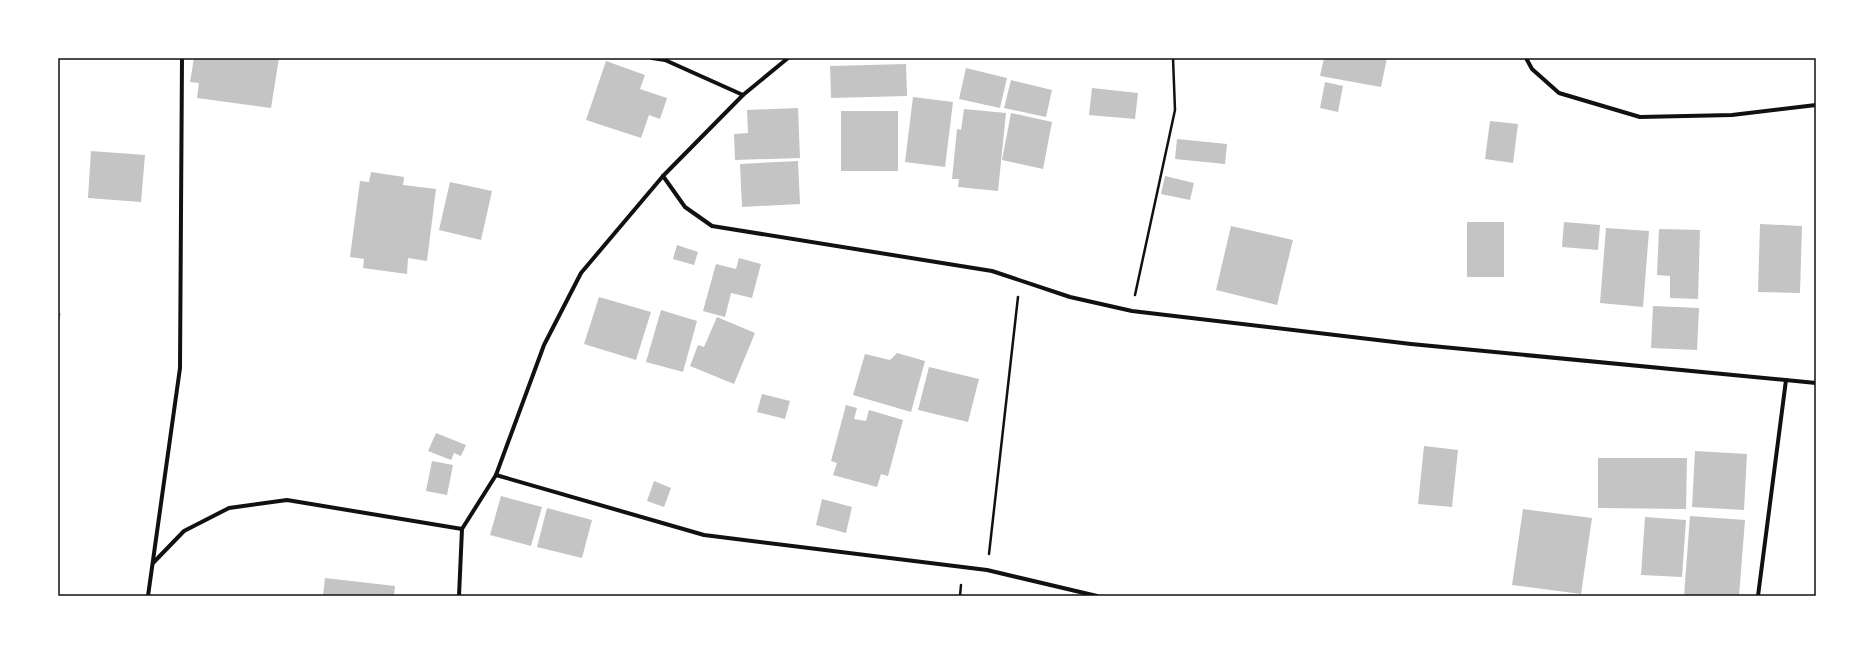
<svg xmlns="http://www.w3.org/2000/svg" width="1874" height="654" font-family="Karla,sans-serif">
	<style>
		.building { fill: #c4c4c4 }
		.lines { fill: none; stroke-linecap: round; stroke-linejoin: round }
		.path { stroke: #111; stroke-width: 2.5 }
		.minor { stroke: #111; stroke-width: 4 }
		.neatline { fill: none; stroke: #111; stroke-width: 1.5 }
	</style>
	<rect width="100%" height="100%" fill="#fff"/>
	<g class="building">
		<path d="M194 58H279L271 108 197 98 199 83 190 82Z"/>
		<path d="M1324 58H1387L1381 87 1320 76Z"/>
		<path d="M606 61 645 75 640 89 667 98 660 119 649 115 641 138 586 120Z"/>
		<path d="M906 64 907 96 831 98 830 66Z"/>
		<path d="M966 68 1007 78 1000 108 959 99Z"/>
		<path d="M1011 80 1052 90 1046 117 1004 108Z"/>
		<path d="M1325 82 1343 86 1338 112 1320 108Z"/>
		<path d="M1092 88 1138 93 1135 119 1089 115Z"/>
		<path d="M913 97 953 102 945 167 905 162Z"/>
		<path d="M798 108 800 158 735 160 734 134 748 133 747 110Z"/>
		<path d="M964 109 1006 113 998 191 958 187 959 179H952L957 129 961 130Z"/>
		<rect x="841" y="111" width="57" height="60"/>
		<path d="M1011 113 1052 122 1043 169 1002 160Z"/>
		<path d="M1490 121 1518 124 1513 163 1485 159Z"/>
		<path d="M1177 139 1227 144 1225 164 1175 159Z"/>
		<path d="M91 151 145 155 141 202 88 198Z"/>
		<path d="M798 161 800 204 742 207 740 164Z"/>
		<path d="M371 172 404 177 403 185 436 189 427 261 408 258 407 274 363 268 364 259 350 257 360 181 369 182Z"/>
		<path d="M1165 176 1194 183 1190 200 1161 194Z"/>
		<path d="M450 182 492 191 481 240 439 230Z"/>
		<rect x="1467" y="222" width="37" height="55"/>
		<path d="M1564 222 1600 225 1598 250 1562 247Z"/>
		<path d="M1760 224 1802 226 1800 293 1758 292Z"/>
		<path d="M1231 226 1293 240 1277 305 1216 290Z"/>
		<path d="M1606 228 1649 231 1643 307 1600 303Z"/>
		<path d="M1659 229 1700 230 1698 299 1670 298V276L1657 275Z"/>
		<path d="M677 245 698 252 694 265 673 259Z"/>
		<path d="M739 258 761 264 752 298 731 293 725 317 703 311 716 264 736 269Z"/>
		<path d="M599 297 651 312 636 360 584 344Z"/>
		<path d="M1653 306 1699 308 1697 350 1651 348Z"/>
		<path d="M661 310 697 321 683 372 646 362Z"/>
		<path d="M58 313H61L59 323H58Z"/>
		<path d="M717 317 755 333 734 384 690 366 698 345 704 347Z"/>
		<path d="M897 353 925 361 911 412 853 395 865 354 890 360Z"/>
		<path d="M929 367 979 379 968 422 918 410Z"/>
		<path d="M762 394 790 401 785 419 757 412Z"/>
		<path d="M846 405 857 408 854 419 866 421 869 410 903 420 888 476 881 474 877 487 833 475 837 463 831 461Z"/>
		<path d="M436 433 466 445 461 456 454 453 451 460 428 451Z"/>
		<path d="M1424 446 1458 450 1452 507 1418 504Z"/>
		<path d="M1695 451 1747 454 1744 510 1692 507Z"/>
		<path d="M1598 458H1687L1686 509 1598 508Z"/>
		<path d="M432 461 453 465 447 495 426 491Z"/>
		<path d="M654 481 671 488 664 507 647 501Z"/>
		<path d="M501 496 542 507 531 546 490 535Z"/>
		<path d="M822 499 852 507 846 533 816 525Z"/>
		<path d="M547 508 592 520 582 558 537 547Z"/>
		<path d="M1523 509 1592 518 1581 594 1512 585Z"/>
		<path d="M1690 516 1745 520 1739 596H1684Z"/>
		<path d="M1645 517 1686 520 1682 577 1641 575Z"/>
		<path d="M325 578 395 586 394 596H323Z"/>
	</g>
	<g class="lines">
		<g class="path">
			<path d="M1135 295 1175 110 1173 58"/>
			<path d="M989 554 1018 297"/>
			<path d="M960 596 961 585"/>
		</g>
		<g class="minor">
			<path d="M652 58 665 60 743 95"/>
			<path d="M1526 58 1532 69 1559 93 1640 117 1732 115 1816 105"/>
			<path d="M663 176 685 207 712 226 992 271 1070 297 1132 311 1411 344 1816 383"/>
			<path d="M496 475 704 535 987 570 1097 596"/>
			<path d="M153 563 184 531 229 508 287 500 462 529"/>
			<path d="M148 596 180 368 182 58"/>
			<path d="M459 596 462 529 496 475 544 345 581 273 663 176 743 95 788 58"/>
			<path d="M1758 596 1786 380"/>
		</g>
	</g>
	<rect width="1874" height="654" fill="none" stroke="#ffffff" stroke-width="118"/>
	<rect x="59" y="59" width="1756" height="536" class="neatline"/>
</svg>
